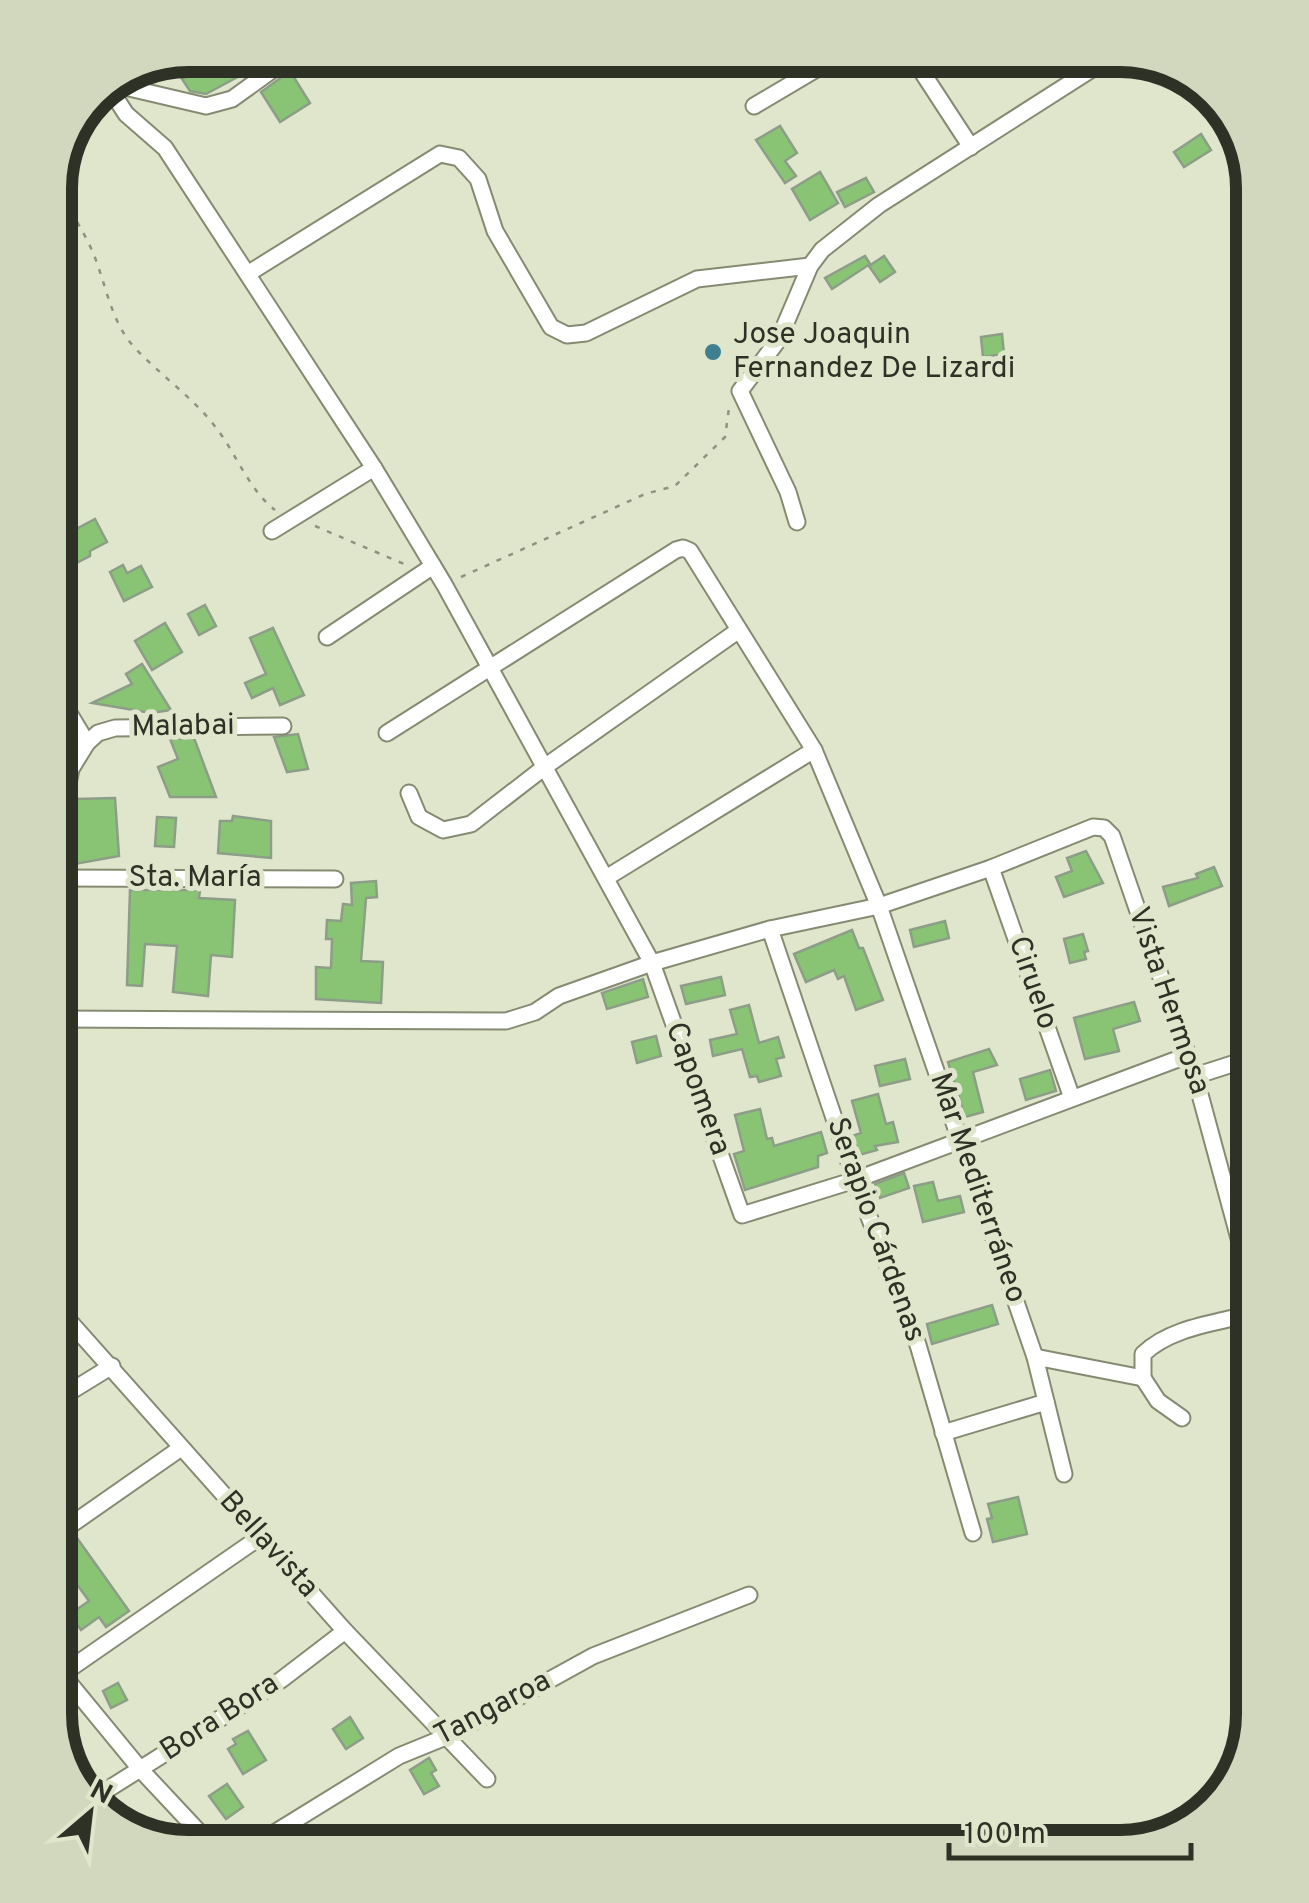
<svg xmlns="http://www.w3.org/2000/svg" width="1309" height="1903" font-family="Overpass,sans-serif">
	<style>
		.building { fill: #88c474; stroke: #8d9e88; stroke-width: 2.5 }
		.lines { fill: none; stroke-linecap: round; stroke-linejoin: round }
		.minor-casing { stroke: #858b72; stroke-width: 19 }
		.path { stroke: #8e927f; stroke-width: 2.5; stroke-dasharray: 5 8; stroke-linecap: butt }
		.minor { stroke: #fff; stroke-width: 15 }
		.poi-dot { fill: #3e7f91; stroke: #e0e6cb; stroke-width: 4 }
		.labels { text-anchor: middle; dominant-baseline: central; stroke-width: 10; stroke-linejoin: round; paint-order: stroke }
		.poi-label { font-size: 30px; fill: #2e3126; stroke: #e0e6cb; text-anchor: start }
		.street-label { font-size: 30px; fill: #2e3126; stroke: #e0e6cb }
		.rim { fill: none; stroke: #2e3126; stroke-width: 12 }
	</style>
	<rect width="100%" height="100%" fill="#e0e6cb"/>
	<g class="building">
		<path d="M189 55H253L260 65 206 94 190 91 171 62Z"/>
		<path d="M290 71 310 103 280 122 261 92Z"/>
		<path d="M780 126 797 153 785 161 796 176 785 183 756 140Z"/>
		<path d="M1201 134 1211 150 1184 167 1174 152Z"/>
		<path d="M820 172 838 203 810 220 792 189Z"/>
		<path d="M866 178 874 192 845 207 837 192Z"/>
		<path d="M865 256 870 264 832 289 825 278Z"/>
		<path d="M884 256 895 272 880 282 869 266Z"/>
		<path d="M1002 334 1004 354 983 357 981 337Z"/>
		<path d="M95 519 107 542 90 551V556L55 574V531L74 521 78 528Z"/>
		<path d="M123 565 127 573 141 566 152 587 124 601 110 572Z"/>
		<path d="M205 605 216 626 199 635 188 614Z"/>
		<path d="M165 623 182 652 152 670 135 641Z"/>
		<path d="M273 628 304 695 280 705 273 688 252 698 245 683 266 674 250 638Z"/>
		<path d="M142 664 171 710 151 713 92 703 132 684 126 674Z"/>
		<path d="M298 734 308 769 287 772 274 737Z"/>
		<path d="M194 738 216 797H170L158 767 178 759 170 739Z"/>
		<path d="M115 798 119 856 69 865 76 799Z"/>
		<path d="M233 816 271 821V858L218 853 220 821H232Z"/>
		<path d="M157 817 176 818 174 847 155 846Z"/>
		<path d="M1086 851 1103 883 1064 897 1056 877 1072 871 1067 858Z"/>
		<path d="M1214 867 1222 886 1169 906 1163 887 1198 878 1196 874Z"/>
		<path d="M376 881 377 897 366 898 361 961 383 962 381 1003 316 999V967L331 968 332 939H326L327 920 341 921 343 904 352 905 351 883Z"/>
		<path d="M130 890H200L199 898 235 900 232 957 211 955 208 996 173 992 177 946 145 944 142 986 127 985Z"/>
		<path d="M945 921 949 938 914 947 910 930Z"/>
		<path d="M852 930 859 948H863L883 1000 856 1010 844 976 838 979 834 970 806 982 794 954Z"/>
		<path d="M1083 934 1088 951 1084 952 1086 959 1070 963 1064 939Z"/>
		<path d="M721 977 725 995 686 1004 681 986Z"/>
		<path d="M643 979 648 997 607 1009 602 993Z"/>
		<path d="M1134 1002 1140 1021 1113 1029 1119 1051 1085 1059 1074 1018Z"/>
		<path d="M749 1005 759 1043 778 1037 784 1057 776 1059 781 1076 759 1082 757 1076 750 1077 742 1049 713 1056 710 1040 737 1034 730 1010Z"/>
		<path d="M656 1036 661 1056 637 1063 632 1042Z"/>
		<path d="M989 1049 997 1065 973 1072 983 1112 965 1117 948 1062Z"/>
		<path d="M905 1059 910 1079 880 1086 875 1066Z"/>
		<path d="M1050 1070 1056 1091 1026 1100 1020 1079Z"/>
		<path d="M878 1094 886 1124 893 1122 898 1142 875 1146 877 1150 859 1155 852 1136 861 1133 852 1101Z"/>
		<path d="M760 1109 767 1139 772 1138 774 1146 821 1132 827 1153 818 1156V1167L745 1190 734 1154 744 1151 735 1115Z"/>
		<path d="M904 1173 909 1188 880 1198 875 1184Z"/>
		<path d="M933 1182 938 1201 960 1196 964 1212 923 1222 914 1186Z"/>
		<path d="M992 1305 998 1324 932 1344 927 1324Z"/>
		<path d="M1018 1497 1027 1534 993 1542 987 1519 992 1518 988 1504Z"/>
		<path d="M77 1538 129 1611 106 1627 99 1617 81 1630 70 1614 89 1601 55 1554Z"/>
		<path d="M118 1683 127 1700 111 1708 103 1691Z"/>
		<path d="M350 1717 363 1738 346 1749 333 1729Z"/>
		<path d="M248 1731 266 1760 243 1774 228 1749 236 1744 233 1739Z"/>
		<path d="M429 1758 436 1770 431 1773 439 1786 424 1794 410 1770Z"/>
		<path d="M227 1784 243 1807 226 1819 209 1796Z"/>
	</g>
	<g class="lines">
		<g class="minor-casing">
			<g id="minor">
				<path d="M911 55 971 147"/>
				<path d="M112 84 206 106 232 99 293 55"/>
				<path d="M108 86 126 114 165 148 374 468 444 584 652 963 742 1215 855 1180 1186 1056"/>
				<path d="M754 106 840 55"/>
				<path d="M1227 113 1238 129"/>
				<path d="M249 273 440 154 459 158 478 179 495 231 551 327 567 335 586 333 697 279 810 266"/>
				<path d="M797 522 788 492 740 391 779 339 810 266 822 250 879 205 1114 55"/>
				<path d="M272 531 374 468"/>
				<path d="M327 637 433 566"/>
				<path d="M387 733 676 550 683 548 690 551 814 750 879 906 1035 1357 1064 1474"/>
				<path d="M87 743 98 733 115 728 283 726"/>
				<path d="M409 793 419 817 443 830 471 824 546 766 739 630"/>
				<path d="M55 849 71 769 87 743 55 690"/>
				<path d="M991 868 1072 1098"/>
				<path d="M55 878 335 879"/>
				<path d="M606 878 814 750"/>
				<path d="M770 929 855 1180 918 1345 973 1533"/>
				<path d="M55 1019 506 1021 535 1012 559 996 652 963 770 929 879 906 991 868 1093 827 1104 828 1112 836 1195 1076 1254 1294"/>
				<path d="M1195 1076 1254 1057"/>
				<path d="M1230 1195 1254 1187"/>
				<path d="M55 1305 345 1631 487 1779"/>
				<path d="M1035 1357 1143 1378V1354C1171 1327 1217 1323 1254 1313"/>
				<path d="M1143 1378 1158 1401 1182 1418"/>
				<path d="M55 1401 112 1366"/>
				<path d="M943 1433 1046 1402"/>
				<path d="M55 1536 181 1448"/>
				<path d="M55 1671 62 1674 141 1770 214 1848"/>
				<path d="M55 1679 260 1537"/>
				<path d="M91 1800 281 1680 345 1631"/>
				<path d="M250 1848 399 1756 448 1736 593 1656 749 1595"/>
			</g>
		</g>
		<g class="path">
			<path d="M90 109 98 98"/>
			<path d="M58 174C62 202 77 219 89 244 106 278 108 319 135 348 161 376 194 398 217 429 237 455 249 490 275 510"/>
			<path d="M315 526 404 564"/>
			<path d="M461 577 645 494 675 486 725 437 729 408"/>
		</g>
		<use href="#minor" class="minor"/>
	</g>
	<circle class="poi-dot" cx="713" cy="352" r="10"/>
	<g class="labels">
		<g class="poi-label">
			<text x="733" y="335">Jose Joaquin<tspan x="733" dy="34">Fernandez De Lizardi</tspan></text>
		</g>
		<g class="street-label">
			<text transform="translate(183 727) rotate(-1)">Malabai</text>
			<text x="195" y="878">Sta. María</text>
			<text transform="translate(1032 983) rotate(71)">Ciruelo</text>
			<text transform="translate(1168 1001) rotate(71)">Vista Hermosa</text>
			<text transform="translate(697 1089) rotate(70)">Capomera</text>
			<text transform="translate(977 1188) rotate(71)">Mar Mediterráneo</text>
			<text transform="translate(875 1230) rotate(70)">Serapio Cárdenas</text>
			<text transform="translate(268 1545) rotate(48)">Bellavista</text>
			<text transform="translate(493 1709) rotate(-28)">Tangaroa</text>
			<text transform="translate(220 1718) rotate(-33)">Bora Bora</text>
		</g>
	</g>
	<path d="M0 0H1309V1903H0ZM188 72H1120A116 116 0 0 1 1236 188V1714A116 116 0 0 1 1120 1830H188A116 116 0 0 1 72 1714V188A116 116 0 0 1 188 72Z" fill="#d2d8be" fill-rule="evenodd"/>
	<path class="rim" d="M188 72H1120A116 116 0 0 1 1236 188V1714A116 116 0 0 1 1120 1830H188A116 116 0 0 1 72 1714V188A116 116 0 0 1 188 72Z"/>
	<g transform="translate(90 1813) rotate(28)" stroke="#e0e6cb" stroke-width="8" paint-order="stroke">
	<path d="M0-8L18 38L0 25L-18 38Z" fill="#2e3126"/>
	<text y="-15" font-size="28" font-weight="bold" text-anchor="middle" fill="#2e3126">N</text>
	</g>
	<path d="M949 1843v15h242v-15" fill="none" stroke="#2e3126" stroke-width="5"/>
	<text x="964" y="1843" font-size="30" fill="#2e3126" stroke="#e0e6cb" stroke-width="8" paint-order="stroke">100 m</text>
</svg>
